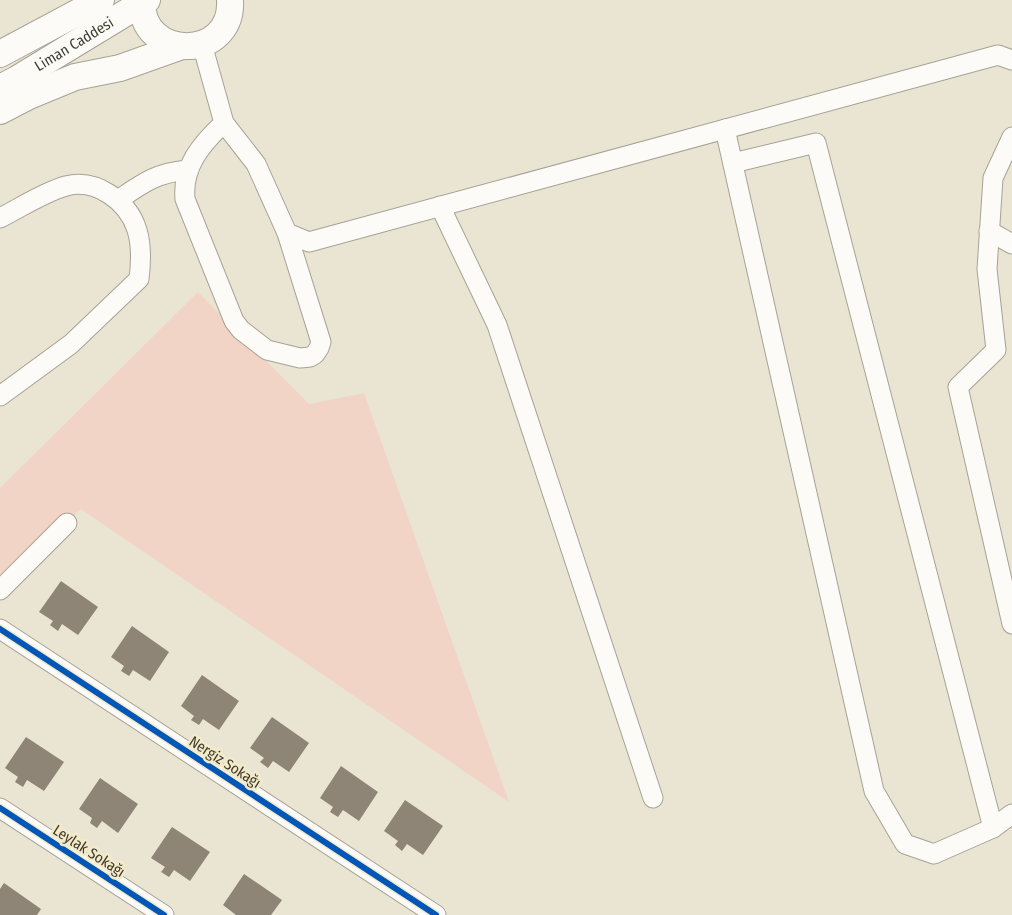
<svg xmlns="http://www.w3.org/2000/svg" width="1012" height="915" font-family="'Fira Sans Condensed',sans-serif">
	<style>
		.green { fill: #f1d4c6 }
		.building { fill: #8e8577 }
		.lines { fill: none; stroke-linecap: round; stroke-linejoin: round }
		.minor-casing { stroke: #a6a295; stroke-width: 21 }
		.highway-casing { stroke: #a6a295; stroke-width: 28 }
		.minor { stroke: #fcfbf8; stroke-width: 19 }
		.highway { stroke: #fcfbf8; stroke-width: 26 }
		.cycleway-casing { stroke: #f3eaca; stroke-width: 9 }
		.cycleway { stroke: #0057b8; stroke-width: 6 }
		.labels { text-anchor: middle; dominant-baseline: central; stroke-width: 5; stroke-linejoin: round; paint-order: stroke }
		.street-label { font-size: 15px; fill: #3f3c2f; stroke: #f3eaca }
	</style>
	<rect width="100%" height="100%" fill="#eae5d3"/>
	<path class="green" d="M198 292 309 404 364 393 509 802 81 509 0 579V488Z"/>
	<g class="building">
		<path d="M61 581 98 607 78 635 62 624 58 631 50 625 53 621 39 612Z"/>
		<path d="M132 626 169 652 150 681 133 670 129 676 121 671 124 666 111 657Z"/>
		<path d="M202 675 239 701 219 730 203 719 199 725 191 720 194 716 181 706Z"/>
		<path d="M272 717 309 743 289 772 273 761 268 768 260 762 264 758 250 748Z"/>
		<path d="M26 737 64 762 44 791 27 780 23 787 15 782 18 777 5 768Z"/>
		<path d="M341 766 378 792 359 821 343 810 338 817 330 812 333 807 320 798Z"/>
		<path d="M100 778 138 804 118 833 102 821 97 828 90 823 92 818 79 809Z"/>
		<path d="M405 800 443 826 423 855 407 844 402 851 395 845 398 841 384 831Z"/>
		<path d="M172 827 210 852 190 881 174 870 169 877 161 872 165 867 151 858Z"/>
		<path d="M244 874 282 900 271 915H236L223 905Z"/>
		<path d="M4 883 41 909 37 915H0V889Z"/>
	</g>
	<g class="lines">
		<g class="minor-casing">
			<g id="minor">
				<path d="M202 44 224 123 256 164 287 233 309 242 998 55 1012 60"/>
				<path d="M224 123C201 144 182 167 185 199L234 321 241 330 267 350 300 358 310 357 315 354 319 348 321 342 287 233"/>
				<path d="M725 129 874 791 905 844 934 854 993 828 1012 814"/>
				<path d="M1012 137 993 178 987 269 996 350 958 387 1012 624"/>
				<path d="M733 163 816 143 993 828"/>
				<path d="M118 200C143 183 156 173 187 170"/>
				<path d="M440 206 497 325 653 798"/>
				<path d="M0 218C20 208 44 192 66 186 96 178 128 201 137 230 142 246 141 263 139 279L71 344 0 396"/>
				<path d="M989 231 1012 244"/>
				<path d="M0 590 67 523"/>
				<path d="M0 629 436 915"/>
				<path d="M0 808 164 915"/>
			</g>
		</g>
		<g class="highway-casing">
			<g id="highway">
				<path d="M142 0C140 62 234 61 230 0"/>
				<path d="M0 54 101 0"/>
				<path id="s1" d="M0 88 17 79 147 0"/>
				<path d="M0 111 29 96 75 77 120 68 179 47"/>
			</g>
		</g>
		<use href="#minor" class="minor"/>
		<use href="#highway" class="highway"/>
		<g class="cycleway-casing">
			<g id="cycleway">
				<path d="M0 629 436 915"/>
				<path d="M0 808 164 915"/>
			</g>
		</g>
		<use href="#cycleway" class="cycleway"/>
	</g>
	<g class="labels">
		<g class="street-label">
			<text stroke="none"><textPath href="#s1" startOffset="86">Liman Caddesi</textPath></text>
			<text transform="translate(225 762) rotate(33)">Nergiz Sokağı</text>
			<text transform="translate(89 851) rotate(33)">Leylak Sokağı</text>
		</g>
	</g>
</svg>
